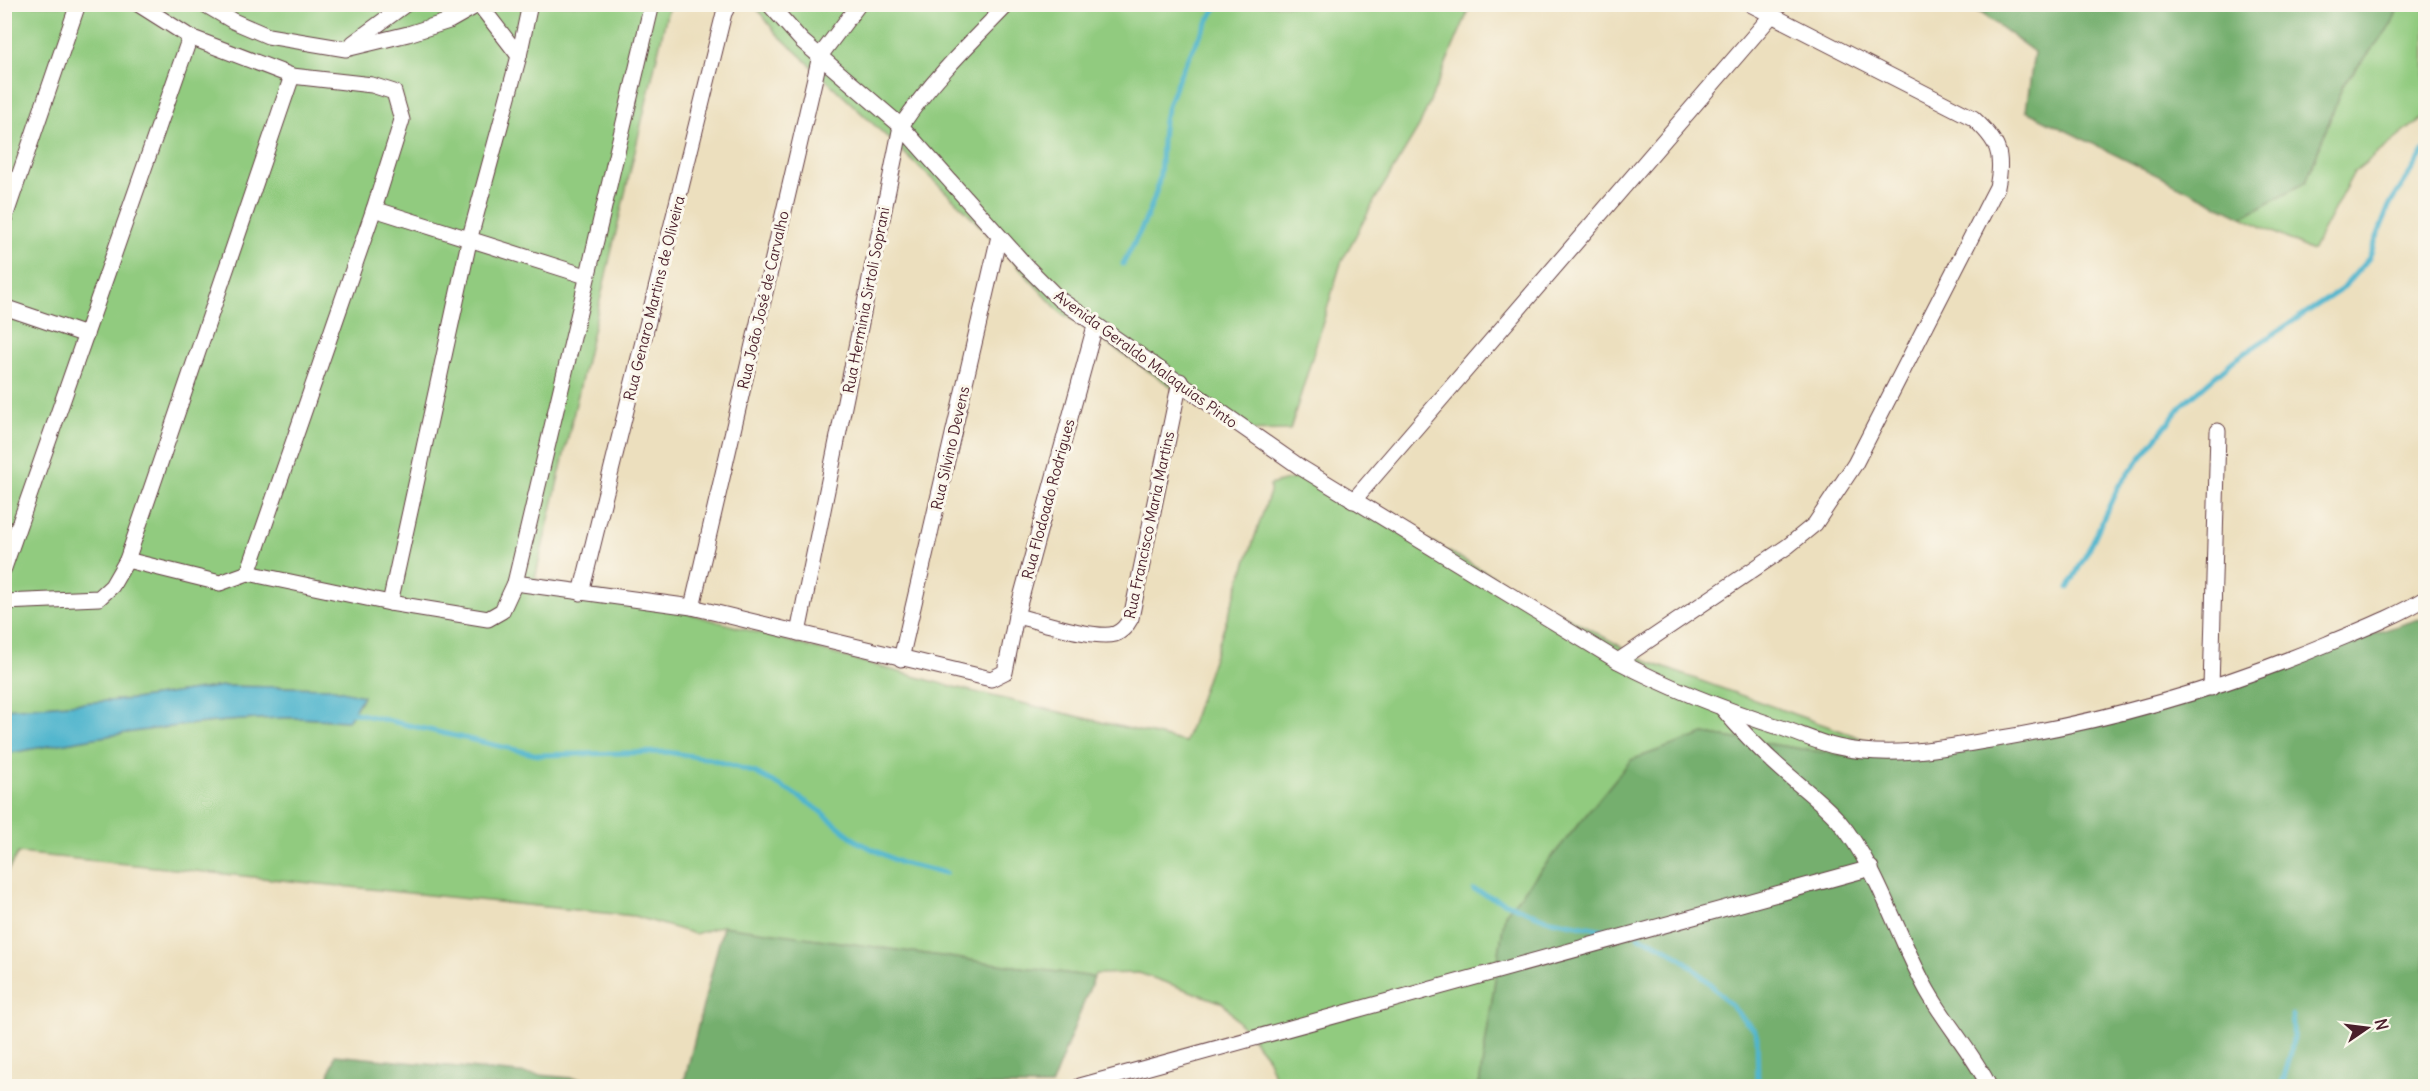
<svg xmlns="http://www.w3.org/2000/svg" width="2430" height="1091" font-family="Delius,sans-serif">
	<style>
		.green { fill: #91cb7f; stroke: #6e7555; stroke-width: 1.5 }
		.forest { fill: #74af6e; stroke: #5f674c; stroke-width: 1.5 }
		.water { fill: #4fb5cd; stroke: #4c6a7c; stroke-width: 1.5 }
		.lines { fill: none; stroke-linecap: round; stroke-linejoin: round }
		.stream { stroke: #4fb5cd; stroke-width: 5 }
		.minor-casing { stroke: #623c41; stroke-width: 17 }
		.minor { stroke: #fff; stroke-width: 15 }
		.labels { text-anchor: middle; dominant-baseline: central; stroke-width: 6; stroke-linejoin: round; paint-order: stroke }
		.street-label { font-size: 15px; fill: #4a1f2b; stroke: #fbf7ec }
	</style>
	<rect width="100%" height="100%" fill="#fbf7ec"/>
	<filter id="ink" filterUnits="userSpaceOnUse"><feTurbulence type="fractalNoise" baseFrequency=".0167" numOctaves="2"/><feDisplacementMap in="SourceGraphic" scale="12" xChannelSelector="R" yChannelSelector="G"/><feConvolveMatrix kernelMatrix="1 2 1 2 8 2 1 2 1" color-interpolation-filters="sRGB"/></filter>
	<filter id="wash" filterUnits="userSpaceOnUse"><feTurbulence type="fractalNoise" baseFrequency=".008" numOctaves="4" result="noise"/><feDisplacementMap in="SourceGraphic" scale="24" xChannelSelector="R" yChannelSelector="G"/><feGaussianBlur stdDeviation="1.35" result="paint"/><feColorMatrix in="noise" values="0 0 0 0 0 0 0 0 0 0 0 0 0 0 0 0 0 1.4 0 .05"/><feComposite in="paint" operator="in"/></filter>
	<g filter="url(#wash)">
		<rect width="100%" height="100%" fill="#ecdfbe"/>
		<g class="green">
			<path d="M5 5H669L535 579 651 603 946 685 1185 742 1270 492V485C1292 478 1315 471 1333 488L1651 663 1897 751 1854 757 1704 734 1505 914 1479 1086H1278L1267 1057 1223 1003 1139 973 1095 974 1094 977 721 926 695 934 634 916 18 853 5 876V754C95 737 187 721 279 718 301 717 325 720 348 721L363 697 330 688 223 686 134 699 5 709Z"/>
			<path d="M754 5H1471L1419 127 1376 198 1341 263 1290 430 1238 431 1060 312 965 210 776 33Z"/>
			<path d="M2399 5H2425V116L2354 172 2312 251 2242 217 2306 182 2343 85 2392 24Z"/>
		</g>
		<g class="forest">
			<path d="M1960 5H2399L2392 24 2343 85 2306 182 2242 217 2026 111 2034 52 1981 13Z"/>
			<path d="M2419 619 2425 624V1086H1479L1505 914 1631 760 1704 734 1854 757 2092 725Z"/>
			<path d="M723 926 1094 977 1051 1086H683Z"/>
			<path d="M335 1055 652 1086H326Z"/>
		</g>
		<path class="water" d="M223 686 330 688 363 696 348 721C325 720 302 717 279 718 187 721 95 737 5 754V709L134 699Z"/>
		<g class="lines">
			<g class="stream">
				<path d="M1123 264C1137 237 1153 210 1159 180 1163 159 1160 137 1165 116 1176 76 1197 40 1218 4"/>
				<path d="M2068 588 2090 547 2118 487 2182 405 2234 360 2342 289 2369 258 2389 206 2426 148"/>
				<path d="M347 711 538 755 667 752 710 759 756 773 791 792 816 808 858 842 901 863 946 873"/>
				<path d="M1474 890 1546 919 1620 933"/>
				<path d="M1638 937C1685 948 1722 998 1755 1031L1757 1037 1758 1086"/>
				<path d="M2281 1086C2289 1062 2296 1042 2292 1016"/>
			</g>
		</g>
	</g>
	<g filter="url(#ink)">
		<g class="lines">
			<g class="minor-casing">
				<g id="minor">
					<path d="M138 4 190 37 292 76 372 85 394 92 402 120 374 209 248 573"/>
					<path d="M204 4 233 21 268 36 346 49 408 34 449 21 479 4"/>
					<path d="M479 4 519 56"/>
					<path d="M769 4 802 41 901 126 1027 267 1059 299 1300 467 1618 661C1671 689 1725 710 1782 728 1800 734 1819 743 1838 747 1890 759 1944 748 1996 739 2110 720 2220 689 2327 644 2360 630 2395 617 2426 598"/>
					<path d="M353 43 406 4"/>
					<path d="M374 209 586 276"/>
					<path d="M4 220 78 4"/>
					<path d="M4 307 86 335"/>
					<path d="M1353 501 1772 15"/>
					<path d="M127 560 220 583 248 573 390 603 488 619 502 611 515 583 652 4"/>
					<path d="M4 568 190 37"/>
					<path d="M515 583 692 607 991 679 1005 672 1016 616 1095 326"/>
					<path d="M581 593 724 13 729 4"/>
					<path d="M4 602 99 598 112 586 127 560 292 76"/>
					<path d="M390 603 470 237 519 56 530 4"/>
					<path d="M692 607 820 56 859 4"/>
					<path d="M1016 616C1039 621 1095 640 1115 634 1123 631 1127 625 1131 618L1180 381"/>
					<path d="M798 633 901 126C931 81 970 43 1008 4"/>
					<path d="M901 659 999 236"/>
					<path d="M1618 661 1788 546 1815 524 1855 464 1997 187C2004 153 1998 141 1973 118L1750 4"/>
					<path d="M2211 688 2218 431"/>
					<path d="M1723 709C1743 733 1764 754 1787 774 1804 789 1823 803 1838 820 1878 867 1897 936 1927 990 1946 1024 1972 1052 1989 1086"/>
					<path d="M1080 1086 1871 868"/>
				</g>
			</g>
			<use href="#minor" class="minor"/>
		</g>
	</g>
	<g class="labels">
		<g class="street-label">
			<text transform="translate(654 298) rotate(-76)">Rua Genaro Martins de Oliveira</text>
			<text transform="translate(763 300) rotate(-77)">Rua João José de Carvalho</text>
			<text transform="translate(866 300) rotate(-79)">Rua Herminia Sirtoli Soprani</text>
			<text transform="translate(1146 359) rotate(36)">Avenida Geraldo Malaquias Pinto</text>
			<text transform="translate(950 448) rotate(-77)">Rua Silvino Devens</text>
			<text transform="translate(1048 499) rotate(-75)">Rua Flodoado Rodrigues</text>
			<text transform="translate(1149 525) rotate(-78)">Rua Francisco Maria Martins</text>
		</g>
	</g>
	<rect width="2430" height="1091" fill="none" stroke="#fbf7ec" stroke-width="24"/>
	<g transform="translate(2367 1028) rotate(76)" stroke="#fbf7ec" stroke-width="4.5" paint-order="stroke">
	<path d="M0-4.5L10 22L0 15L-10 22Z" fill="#4a1f2b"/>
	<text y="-9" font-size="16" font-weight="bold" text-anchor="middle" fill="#4a1f2b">N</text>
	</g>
</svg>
